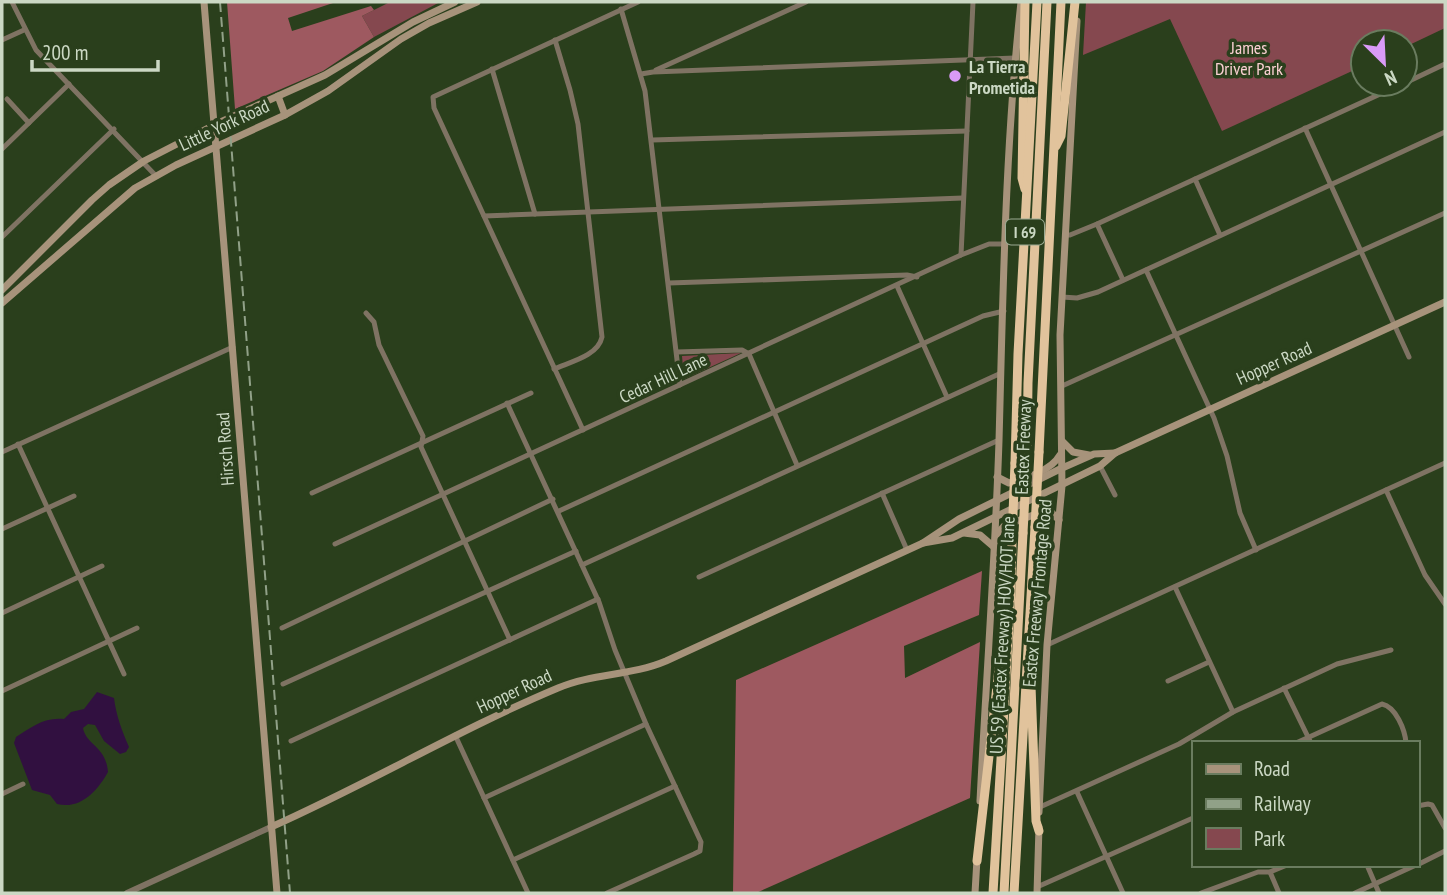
<svg xmlns="http://www.w3.org/2000/svg" width="1447" height="895" font-family="'PT Sans Narrow',sans-serif">
	<style>
		.green { fill: #85484f }
		.forest { fill: #9e5960 }
		.water { fill: #311040 }
		.lines { fill: none; stroke-linecap: round; stroke-linejoin: round }
		.minor { stroke: #7f7363; stroke-width: 5 }
		.tertiary { stroke: #7f7363; stroke-width: 6 }
		.secondary { stroke: #a7937b; stroke-width: 7 }
		.motorway { stroke: #e1c39c; stroke-width: 9 }
		.rail { stroke: #91a188; stroke-width: 2; stroke-dasharray: 10 5; stroke-linecap: butt }
		.motorway-bridge { stroke: #e1c39c; stroke-width: 9 }
		.poi-dot { fill: #d99af7; stroke: #2a3f1c; stroke-width: 2.5 }
		.labels { text-anchor: middle; dominant-baseline: central; stroke-width: 7; stroke-linejoin: round; paint-order: stroke }
		.shield { fill: #2a3f1c; stroke: #9baa92; stroke-width: 2 }
		.shield-label { font-size: 16px; font-weight: bold; fill: #cbd8c4 }
		.park-label { font-size: 18px; fill: #fbd0d3; stroke: #2a3f1c }
		.poi-label { font-size: 18px; font-weight: bold; fill: #cbd8c4; stroke: #2a3f1c; text-anchor: start }
		.street-label { font-size: 18px; fill: #cbd8c4; stroke: #2a3f1c }
	</style>
	<rect width="100%" height="100%" fill="#2a3f1c"/>
	<g class="green">
		<path d="M390 2H440L374 37 362 16Z"/>
		<path d="M1086 2H1445V28L1405 47V42H1363V66L1222 131 1170 19 1083 55Z"/>
		<path d="M741 353 684 379 682 356Z"/>
	</g>
	<g class="forest">
		<path d="M227 2H336L288 18 292 31 371 6 374 10 362 16 374 37 323 71 235 109Z"/>
		<path d="M982 571 979 615 904 646 905 678 980 642 970 798 756 893H733L736 680Z"/>
	</g>
	<path class="water" d="M97 692 114 698C116 715 122 731 129 747L126 752 120 754 104 741 95 725 88 724 83 728C86 745 106 746 108 772 98 790 81 810 57 804L50 795 32 790 14 743 16 737C32 727 44 717 64 719L71 712 84 709Z"/>
	<g class="lines">
		<g class="minor">
			<path d="M12 2 36 50 156 176"/>
			<path d="M621 9 645 91 680 385"/>
			<path d="M2 40 24 30"/>
			<path d="M492 69 535 214"/>
			<path d="M656 70 806 2"/>
			<path d="M641 74 653 72 1015 58"/>
			<path d="M1405 83 1445 64"/>
			<path d="M7 99 29 123"/>
			<path d="M1305 128 1409 357"/>
			<path d="M652 140 967 131"/>
			<path d="M2 149 69 84"/>
			<path d="M1195 179 1220 235"/>
			<path d="M484 216 963 198"/>
			<path d="M1097 224 1123 280"/>
			<path d="M1065 235H1070L1097 224 1402 84"/>
			<path d="M2 237 114 129"/>
			<path d="M961 255 973 2"/>
			<path d="M1146 270 1214 418 1227 456 1240 513 1256 550"/>
			<path d="M669 283 907 275 917 277"/>
			<path d="M897 286 947 397"/>
			<path d="M1062 297 1077 298 1098 292 1445 132"/>
			<path d="M366 313 374 322 379 345 423 436 421 447 510 640"/>
			<path d="M677 352 742 350 749 354"/>
			<path d="M749 354 797 465"/>
			<path d="M554 369C570 362 598 356 602 337L578 124 570 90 555 40"/>
			<path d="M1062 386 1445 213"/>
			<path d="M507 403 599 602 615 650 646 724 701 842 700 851 694 854 607 893"/>
			<path d="M583 430 434 108 433 97 638 2"/>
			<path d="M18 444 124 674"/>
			<path d="M2 452 233 347"/>
			<path d="M1100 466 1115 495"/>
			<path d="M1386 490 1425 575 1445 604"/>
			<path d="M312 493 531 393"/>
			<path d="M882 493 907 550"/>
			<path d="M559 511 983 316 1004 311"/>
			<path d="M2 529 74 496"/>
			<path d="M335 544 961 255 989 244H1005"/>
			<path d="M582 565 999 374"/>
			<path d="M699 577 999 440"/>
			<path d="M1175 587 1233 712"/>
			<path d="M2 613 102 566"/>
			<path d="M282 628 553 499"/>
			<path d="M1047 645 1445 463"/>
			<path d="M1168 681 1209 662"/>
			<path d="M283 684 576 551"/>
			<path d="M1284 688 1311 743"/>
			<path d="M2 691 137 628"/>
			<path d="M455 735 528 893"/>
			<path d="M291 741 598 599"/>
			<path d="M1296 743 1382 704C1396 707 1405 730 1406 743"/>
			<path d="M1077 792 1123 893"/>
			<path d="M2 794 23 784"/>
			<path d="M484 798 646 724"/>
			<path d="M1417 806 1428 804 1432 805 1445 828"/>
			<path d="M1040 807 1179 744 1233 712 1337 664 1391 650"/>
			<path d="M513 860 675 786"/>
			<path d="M1367 865 1379 893"/>
			<path d="M1417 865 1445 851"/>
			<path d="M1270 872 1279 893"/>
			<path d="M1037 887 1193 818"/>
			<path d="M1201 893 1258 872H1270L1287 865"/>
			<path d="M1355 893 1416 865"/>
		</g>
		<path class="tertiary" d="M127 893 271 827"/>
		<g class="secondary">
			<path d="M204 2 277 893"/>
			<path d="M278 96 285 115"/>
			<path d="M2 290 92 200 109 185 144 161 216 124 325 75 413 22 455 2"/>
			<path d="M2 303 135 188 176 165 285 115 328 91 401 39 429 23 477 2"/>
			<path d="M1062 441 1073 452 1089 455"/>
			<path d="M997 477 1009 483C1026 478 1051 471 1060 455"/>
			<path d="M964 533 980 535 994 547"/>
			<path d="M996 535 1004 526 1044 511 1051 512 1059 520"/>
			<path d="M923 543 952 538 1100 466 1115 453 1445 302"/>
			<path d="M980 801C986 681 995 561 999 441 1003 295 1005 148 1021 2"/>
			<path d="M1039 812 1047 645 1062 486 1060 335 1077 21"/>
			<path d="M271 827C368 784 460 729 558 688 593 673 631 676 666 661L923 543 959 519 1060 469 1094 454 1115 453"/>
			<path d="M975 893 977 859"/>
			<path d="M1037 893 1039 827"/>
		</g>
		<g class="motorway">
			<path d="M1056 146 1061 136 1075 2"/>
			<path d="M1025 189 1022 178 1025 2"/>
			<path d="M1039 452 1061 2"/>
			<path d="M1027 457 1028 383 1047 2"/>
			<path d="M1015 463 1018 354 1037 2"/>
			<path d="M1031 686 1036 821 1039 831"/>
			<path d="M977 861 1001 651 1005 639"/>
			<path d="M993 893 1011 591 1012 539"/>
			<path d="M1004 893 1023 533"/>
			<path d="M1014 893 1035 527"/>
		</g>
		<path class="rail" d="M220 2 290 893"/>
		<g class="motorway-bridge">
			<path d="M1035 527 1039 452"/>
			<path d="M1023 533 1027 457"/>
			<path d="M1012 539 1015 463"/>
		</g>
	</g>
	<circle class="poi-dot" cx="955" cy="76" r="7"/>
	<g class="labels">
		<rect class="shield" x="1006" y="219.5" width="38" height="25" rx="5"/>
		<g class="shield-label">
			<text x="1025" y="232">I 69</text>
		</g>
		<g class="park-label">
			<text x="1249" y="47">James<tspan x="1249" dy="21">Driver Park</tspan></text>
		</g>
		<g class="poi-label">
			<text x="969" y="66">La Tierra<tspan x="969" dy="21">Prometida</tspan></text>
		</g>
		<g class="street-label">
			<text transform="translate(224 125) rotate(-25)">Little York Road</text>
			<text transform="translate(1274 363) rotate(-24)">Hopper Road</text>
			<text transform="translate(663 378) rotate(-25)">Cedar Hill Lane</text>
			<text transform="translate(1023 447) rotate(-88)">Eastex Freeway</text>
			<text transform="translate(225 449) rotate(-94)">Hirsch Road</text>
			<text transform="translate(1037 593) rotate(-85)">Eastex Freeway Frontage Road</text>
			<text transform="translate(1002 635) rotate(-87)">US 59 (Eastex Freeway) HOV/HOT lane</text>
			<text transform="translate(514 691) rotate(-25)">Hopper Road</text>
		</g>
	</g>
	<rect width="1447" height="895" fill="none" stroke="#cbd8c4" stroke-width="7"/>
	<rect x="1192" y="741" width="228" height="126" fill="#2a3f1c" stroke="#6a7c5f" stroke-width="2"/>
	<rect x="1206" y="764" width="35" height="10" fill="#a7937b" stroke="#6a7c5f" stroke-width="2"/>
	<text x="1254" y="776" font-size="21" fill="#cbd8c4">Road</text>
	<rect x="1206" y="799" width="35" height="10" fill="#91a188" stroke="#6a7c5f" stroke-width="2"/>
	<text x="1254" y="811" font-size="21" fill="#cbd8c4">Railway</text>
	<rect x="1206" y="828" width="35" height="21" fill="#85484f" stroke="#6a7c5f" stroke-width="2"/>
	<text x="1254" y="846" font-size="21" fill="#cbd8c4">Park</text>
	<g transform="translate(1384 63) rotate(156)"><circle r="33" fill="#2a3f1c" stroke="#6a7c5f" stroke-width="2"/>
	<path d="M0-5L12 26L0 18L-12 26Z" fill="#d99af7"/>
	<text y="-10" font-size="19" font-weight="bold" text-anchor="middle" fill="#cbd8c4">N</text>
	</g>
	<path d="M32 60v10h126v-10" fill="none" stroke="#cbd8c4" stroke-width="3.5"/>
	<text x="42" y="60" font-size="21" fill="#cbd8c4" stroke="#2a3f1c" stroke-width="5" paint-order="stroke">200 m</text>
</svg>
